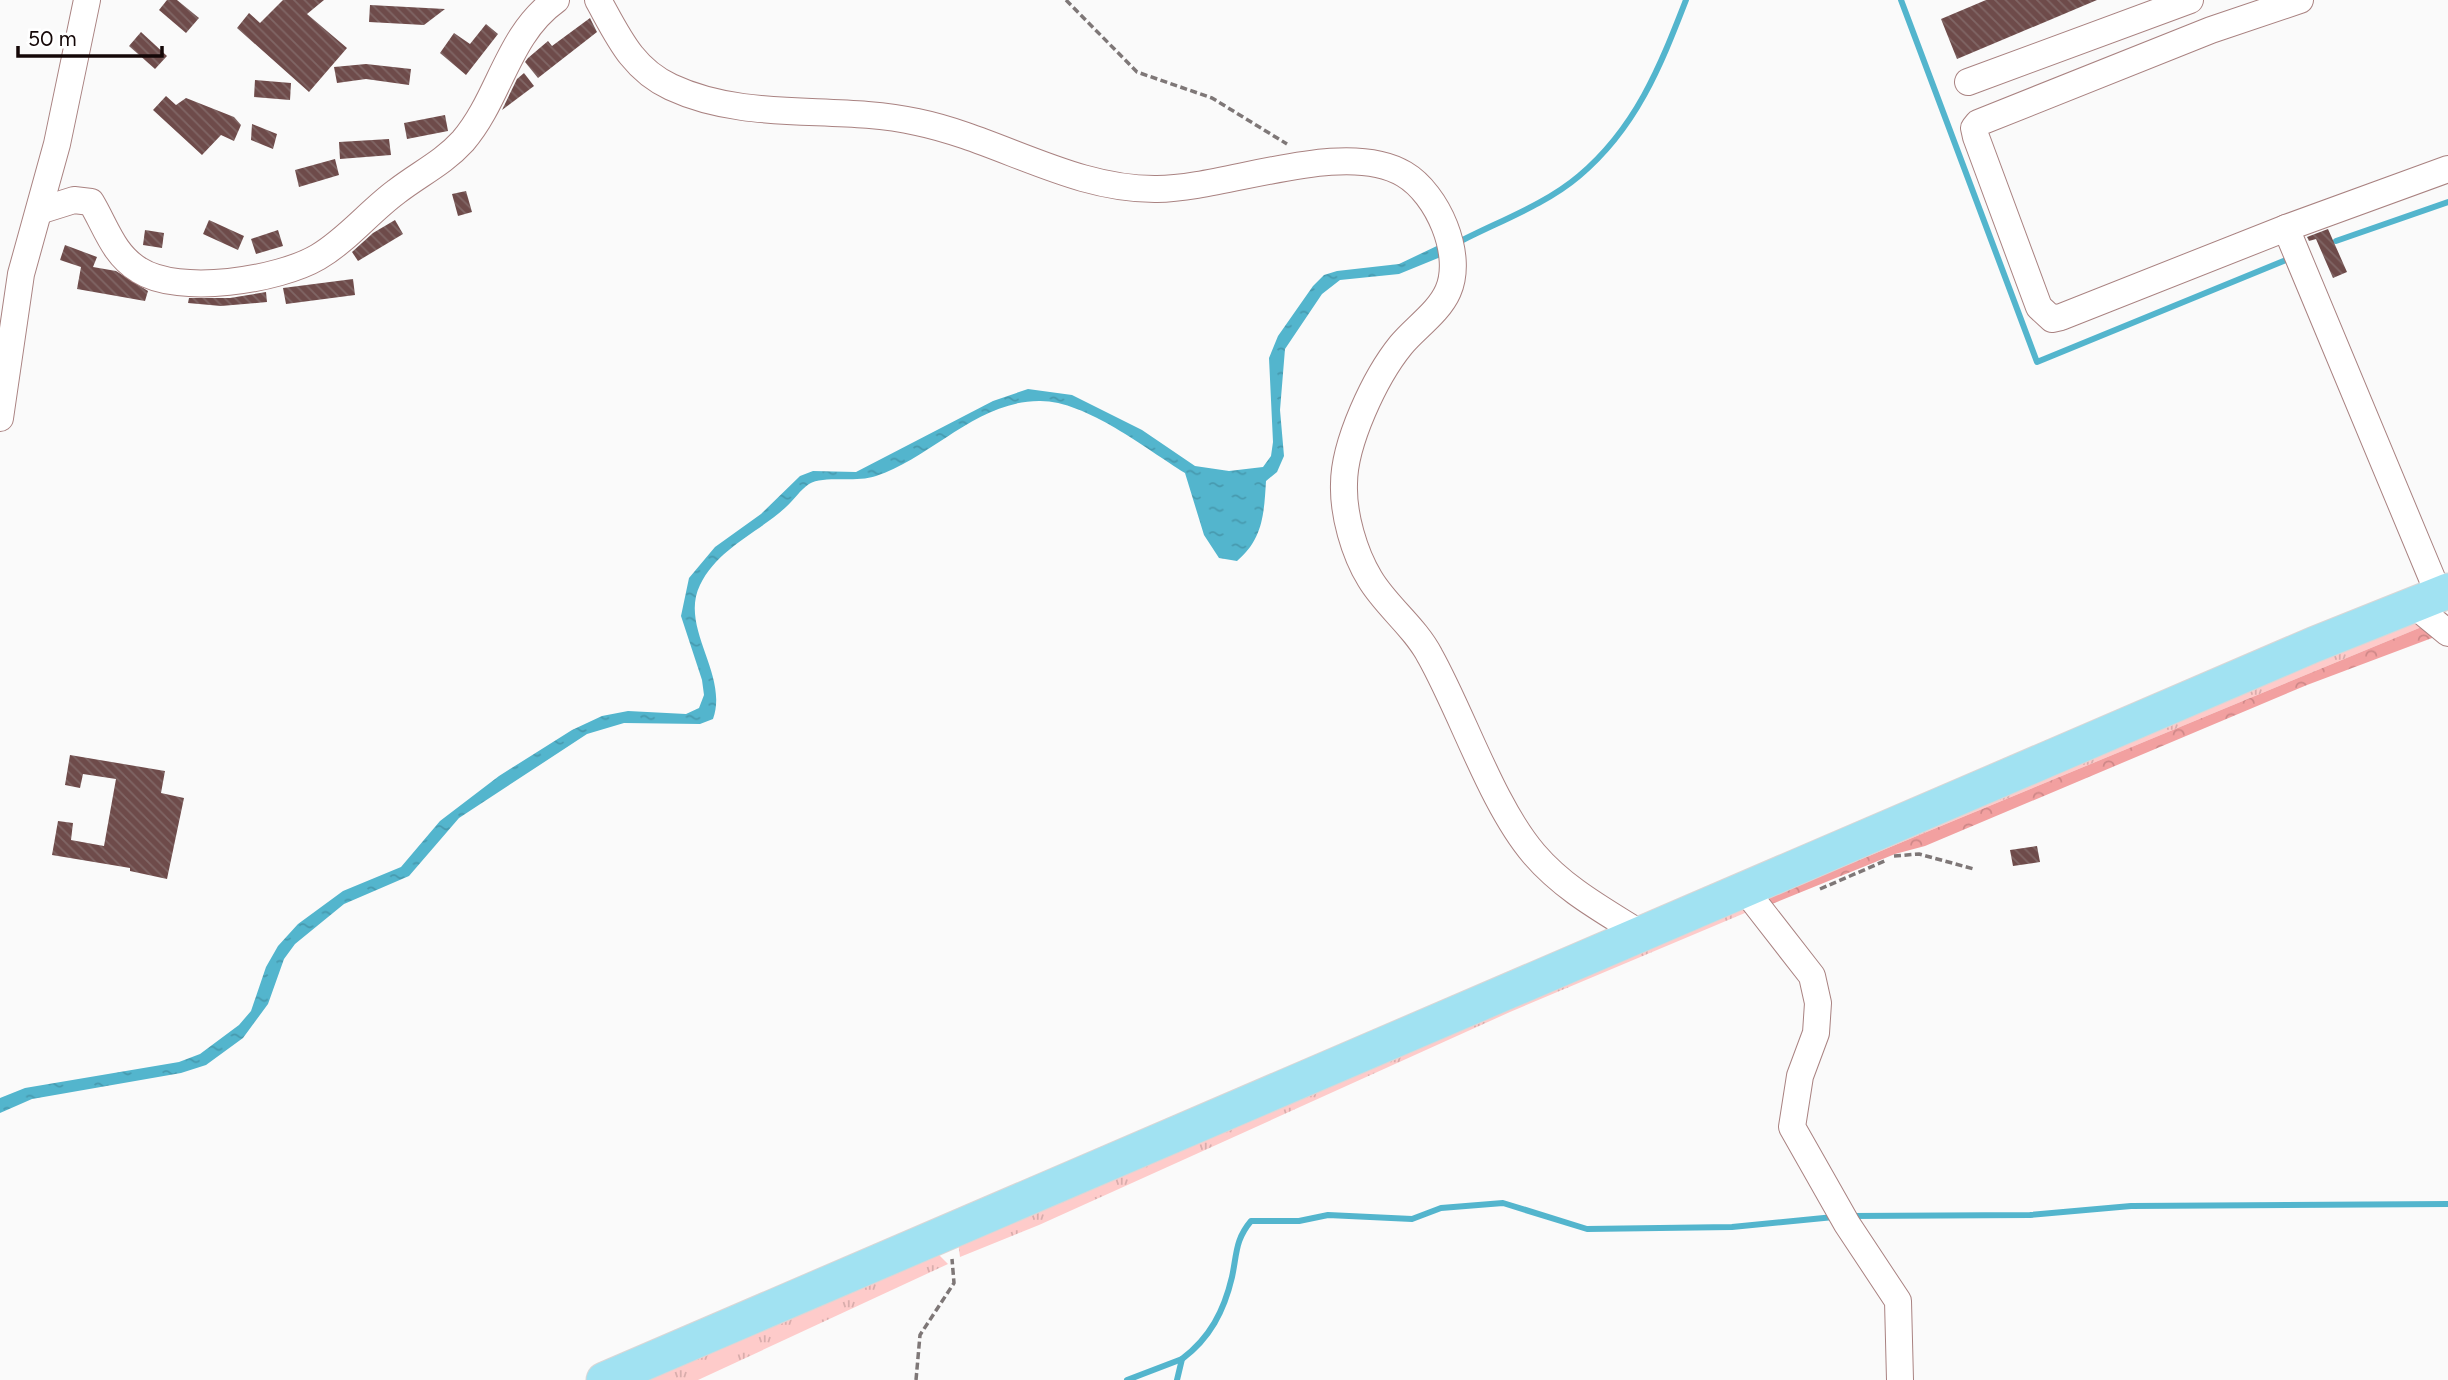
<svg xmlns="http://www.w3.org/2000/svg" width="2448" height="1380" font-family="Figtree,sans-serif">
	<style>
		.grass { fill: url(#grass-tufts) }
		.forest { fill: url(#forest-crowns) }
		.water { fill: url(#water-ripples) }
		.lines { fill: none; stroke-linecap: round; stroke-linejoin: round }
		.stream { stroke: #53b5cd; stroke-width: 6 }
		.building { fill: url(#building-back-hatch) }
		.minor-casing { stroke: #a98281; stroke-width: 28 }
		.major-casing { stroke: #d9d7d7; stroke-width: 37 }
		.path { stroke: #7e7777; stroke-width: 3.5; stroke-dasharray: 7 3.5; stroke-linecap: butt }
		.minor { stroke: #fff; stroke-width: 26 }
		.major { stroke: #a1e2f2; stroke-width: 35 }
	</style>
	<defs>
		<pattern id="grass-tufts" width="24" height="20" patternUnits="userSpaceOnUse" patternTransform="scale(1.75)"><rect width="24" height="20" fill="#fecbca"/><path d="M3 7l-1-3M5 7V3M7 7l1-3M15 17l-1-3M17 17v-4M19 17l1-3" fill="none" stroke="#d9adac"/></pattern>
		<pattern id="forest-crowns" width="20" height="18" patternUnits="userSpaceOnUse" patternTransform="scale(1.75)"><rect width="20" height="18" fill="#f2a0a0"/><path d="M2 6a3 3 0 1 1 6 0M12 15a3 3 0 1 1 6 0" fill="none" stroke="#cf8888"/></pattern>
		<pattern id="water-ripples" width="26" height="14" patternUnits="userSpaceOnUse" patternTransform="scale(1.75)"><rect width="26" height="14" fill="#53b5cd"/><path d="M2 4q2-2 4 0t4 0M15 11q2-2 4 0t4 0" fill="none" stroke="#479aaf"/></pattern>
		<pattern id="building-back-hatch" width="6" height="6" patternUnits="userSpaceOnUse" patternTransform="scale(1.75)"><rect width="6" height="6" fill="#6e4b4a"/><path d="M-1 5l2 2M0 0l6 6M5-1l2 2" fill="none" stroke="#806665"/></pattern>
	</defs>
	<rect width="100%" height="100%" fill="#fafafa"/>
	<g class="grass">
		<path d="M2415 622 2424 626 1762 900 1763 893Z"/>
		<path d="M1734 906 1752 910 1510 1012 1039 1225 960 1257 958 1242Z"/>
		<path d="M936 1252 948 1264 698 1380H629Z"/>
	</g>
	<path class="forest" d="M2424 626 2440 635 2307 685 1925 846 1895 854 1767 906 1762 900Z"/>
	<path class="water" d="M1441 244 1448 254 1399 274 1340 280 1322 294 1285 349 1280 410 1284 456 1277 472 1266 481C1264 514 1263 539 1237 561L1219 558 1204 535 1185 473C1146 449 1085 400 1039 401 977 401 931 458 876 476 855 483 824 475 809 484 800 490 794 500 786 507 758 533 718 548 700 585 679 628 729 674 713 719L700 724 624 723 587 734 459 818 409 876 344 904 295 944 284 959 268 1004 243 1038 206 1065 181 1073 32 1099 0 1113V1098L25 1088 179 1062 200 1054 239 1025 251 1011 266 967 278 946 298 924 343 891 401 867 440 821 499 776 572 730 602 716 628 711 686 714 699 708 704 695 702 680 681 616 689 578 715 547 761 514 800 476 813 471 856 472 993 401 1028 389 1072 395 1142 430 1195 466 1229 471 1263 467 1271 456 1273 442 1269 358 1278 336 1313 286 1324 275 1337 271 1399 264Z"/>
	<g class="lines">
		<g class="stream">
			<path d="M1901 0 2037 362 2286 260"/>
			<path d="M2336 241 2448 202"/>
			<path d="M1457 243C1497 222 1545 205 1579 176 1636 128 1660 67 1686 0"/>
			<path d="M1851 1216 2030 1215 2131 1206 2448 1204"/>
			<path d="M1127 1380 1182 1359"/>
			<path d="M1177 1380 1182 1359C1210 1338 1224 1311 1232 1277 1237 1254 1235 1240 1251 1221H1299L1328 1215 1412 1219 1441 1208 1503 1203 1587 1229 1732 1227 1834 1217"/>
		</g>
	</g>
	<g class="building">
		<path d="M167 0H177L199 18 186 33 159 10Z"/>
		<path d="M283 0H324L307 14 347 48 309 92 237 28 249 13 260 23Z"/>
		<path d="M1986 0H2097L1957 59 1941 19Z"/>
		<path d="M370 5 445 9 424 25 369 22Z"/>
		<path d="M590 18 597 32 538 78 525 62 528 58 548 41 552 46Z"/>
		<path d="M486 24 498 34 466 75 440 53 454 33 470 44Z"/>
		<path d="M141 32 167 56 155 69 129 46Z"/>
		<path d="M366 64 411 69 409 85 366 79 337 83 334 67Z"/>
		<path d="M524 73 534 86 502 110 517 79Z"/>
		<path d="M255 80 291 83 290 100 254 97Z"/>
		<path d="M166 96 176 105 186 98 234 117 241 125 234 141 221 135 202 155 153 110Z"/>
		<path d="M445 115 448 131 407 139 404 123Z"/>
		<path d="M252 124 277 134 273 149 251 140Z"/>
		<path d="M389 139 391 155 340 159 339 142Z"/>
		<path d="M335 159 339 175 299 187 295 170Z"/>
		<path d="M466 191 472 212 458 216 452 194Z"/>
		<path d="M209 220 244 236 238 250 203 234Z"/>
		<path d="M395 220 403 234 358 261 352 252 373 233Z"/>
		<path d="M2328 229 2347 272 2333 278 2316 239 2309 241 2307 237Z"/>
		<path d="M145 230 164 233 162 248 143 245Z"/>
		<path d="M278 230 283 246 256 254 251 239Z"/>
		<path d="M65 245 97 257 93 267 116 271 148 291 145 301 77 289 81 267 60 260Z"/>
		<path d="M353 279 355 295 286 304 283 288Z"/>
		<path d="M266 292 267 302 221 306 188 303 189 298H230Z"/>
		<path d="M70 755 165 771 161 793 184 798 167 879 130 871V868L52 855 58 821 73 823 71 840 104 846 116 779 83 774 80 788 65 785Z"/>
		<path d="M2037 846 2040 862 2013 866 2010 850Z"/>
	</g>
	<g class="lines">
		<g class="minor-casing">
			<g id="minor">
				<path d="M598 0C618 36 632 69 671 87 748 123 836 104 917 122 999 139 1072 190 1157 189 1225 189 1344 138 1404 174 1438 194 1464 255 1448 291 1439 312 1415 328 1401 345 1375 377 1344 443 1344 484 1343 514 1354 553 1370 579 1386 606 1415 627 1430 656 1463 715 1492 805 1534 854 1564 889 1603 910 1641 934"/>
				<path d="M2300 0 2211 30 1978 123 1974 128 1976 137 2039 307 2052 319 2061 317 2286 228 2448 169"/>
				<path d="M1968 82 2190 0"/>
				<path d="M39 211 74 200 91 202C106 227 113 254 139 270 179 296 279 280 318 257 347 240 369 212 396 192 419 174 443 163 463 141 500 98 507 35 556 0"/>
				<path d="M2286 228 2439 595"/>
				<path d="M0 418 21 274 57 144 87 0"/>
				<path d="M2414 605 2448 633"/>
				<path d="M1745 890 1812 976 1818 1003 1816 1033 1800 1076 1792 1127 1847 1224 1898 1301 1900 1380"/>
			</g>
		</g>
		<g class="major-casing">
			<path id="major" d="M604 1380 2313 645 2448 591"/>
		</g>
		<g class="path">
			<path d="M1066 0 1137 72 1212 98 1287 144"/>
			<path d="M1894 856 1919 854 1974 869"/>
			<path d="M1820 889 1887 860"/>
			<path d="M916 1380 920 1335 954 1283 952 1259"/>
		</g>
		<use href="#minor" class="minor"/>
		<use href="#major" class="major"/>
	</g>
	<path d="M18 46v10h144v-10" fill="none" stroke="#140707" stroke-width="3.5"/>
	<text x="28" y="46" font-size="21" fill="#140707" stroke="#ffffff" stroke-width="5" paint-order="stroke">50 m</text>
</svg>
